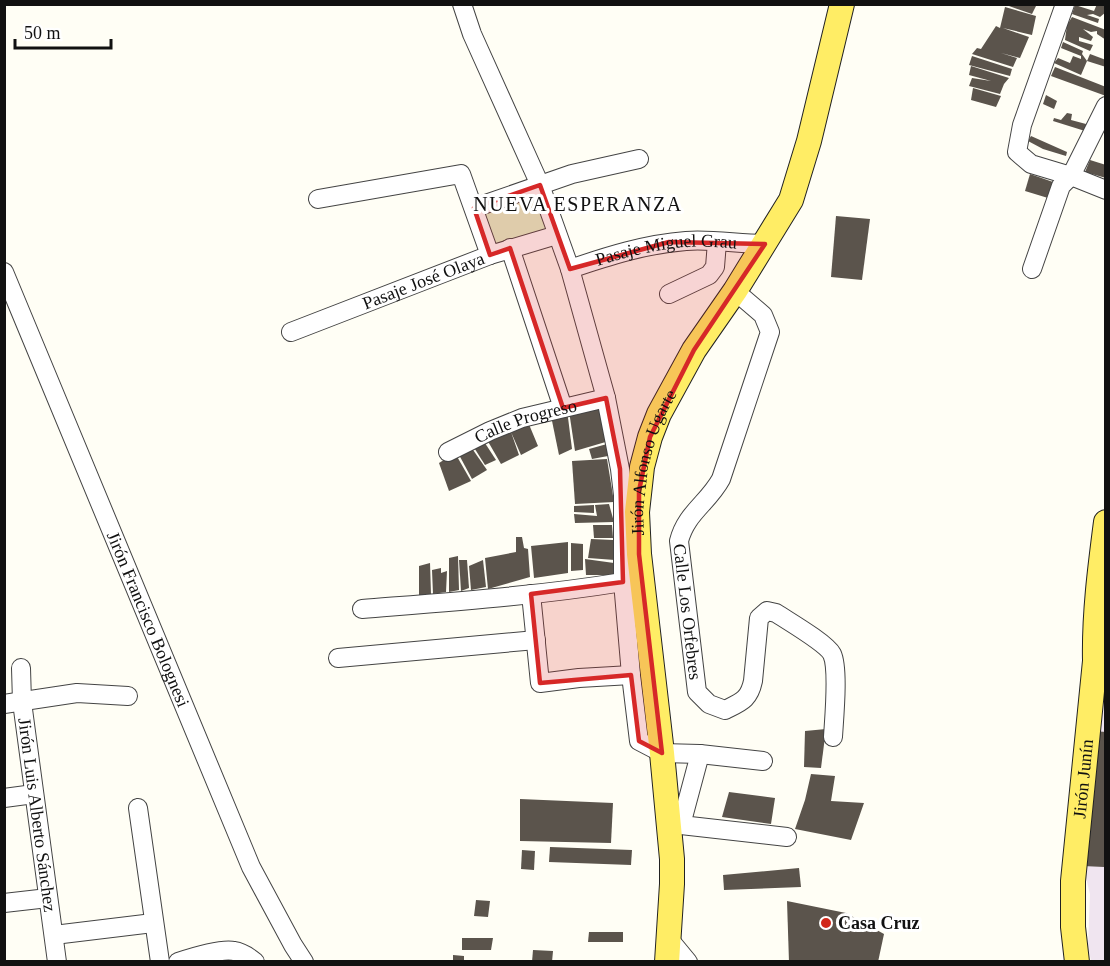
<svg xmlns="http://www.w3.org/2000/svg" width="1110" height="966" font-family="Georgia,serif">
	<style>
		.industrial { fill: #f0e5f0 }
		.pitch { fill: #e2f5cc }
		.building { fill: #5b544c }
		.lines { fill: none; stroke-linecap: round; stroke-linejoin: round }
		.minor-casing { stroke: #444; stroke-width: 20 }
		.major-casing { stroke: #222; stroke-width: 26 }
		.minor { stroke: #fff; stroke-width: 18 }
		.major { stroke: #ffed65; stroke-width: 24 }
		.marked { fill: #d62828; fill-opacity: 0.2; stroke: #d62828; stroke-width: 4.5; stroke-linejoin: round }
		.poi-dot { fill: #d12719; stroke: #fff; stroke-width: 2 }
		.labels { text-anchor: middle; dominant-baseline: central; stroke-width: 6; stroke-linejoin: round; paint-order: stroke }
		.street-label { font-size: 18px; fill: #111; stroke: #fff }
		.poi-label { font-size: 18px; font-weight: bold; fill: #111; stroke: #fff; text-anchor: start }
		.neighbourhood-label { font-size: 20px; letter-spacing: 1.5px; fill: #111; stroke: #fff }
	</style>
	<rect width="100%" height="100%" fill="#fffef5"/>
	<path class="industrial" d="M1105 621V961H1091L1088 946 1090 894 1083 866Z"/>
	<path class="pitch" d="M538 191 550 228 491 247 479 210Z"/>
	<g class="building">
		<path d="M1010 4H1037L1032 14 1009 6Z"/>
		<path d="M1097 4H1106V12L1100 17 1093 14 1087 15 1099 19 1098 23 1072 14 1075 5 1094 11Z"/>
		<path d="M1005 7 1036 16 1032 35 1003 28 1029 37 1020 58 1001 53 1017 58 1013 67 972 54 977 48 981 49 996 26 1000 28Z"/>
		<path d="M1072 17 1106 30V40L1097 34V31L1091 32 1083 29 1093 37 1091 41 1079 37V41L1093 45 1090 51 1065 40 1067 25Z"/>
		<path d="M1063 42 1083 51 1082 54 1087 61 1081 75 1054 63 1058 58 1070 63 1073 56 1081 59V56L1061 48Z"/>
		<path d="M1090 54 1106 60V67L1087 61Z"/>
		<path d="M972 56 1012 69 1010 76 969 65Z"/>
		<path d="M971 66 1009 78 1004 84 1000 94 969 86 972 78 991 81 969 75Z"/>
		<path d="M1055 67 1106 87V96L1051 76Z"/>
		<path d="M973 88 1001 96 996 107 971 100Z"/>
		<path d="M1046 95 1057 101 1054 109 1043 104Z"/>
		<path d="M1067 113 1072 114 1071 120 1086 124 1085 131 1053 121 1054 118 1061 120Z"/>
		<path d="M1031 136 1067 152 1066 156 1043 149 1028 141Z"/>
		<path d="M1090 160 1106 165V178L1085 172Z"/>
		<path d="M1030 174 1053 182 1048 198 1025 191Z"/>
		<path d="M836 216 870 219 862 280 831 277Z"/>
		<path d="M601 400 609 441 575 451 569 411Z"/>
		<path d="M567 410 572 449 559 455 551 416Z"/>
		<path d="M528 422 538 446 521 455 511 432 519 455 501 464 486 438Z"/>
		<path d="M483 440 496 460 485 465 473 446Z"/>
		<path d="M607 444 608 456 592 459 589 449Z"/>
		<path d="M471 447 487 470 472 479 458 453Z"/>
		<path d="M455 453 471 481 449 491 439 463Z"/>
		<path d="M607 459 614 502 575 504 572 461Z"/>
		<path d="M609 504 614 522 575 523 574 514 597 516 595 505Z"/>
		<path d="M594 505V513L574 512V506Z"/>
		<path d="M593 525H612L613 538H594Z"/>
		<path d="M516 537H522L524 548 528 549 530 577 488 589 485 558 516 552Z"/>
		<path d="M591 539 613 540 615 560 588 558Z"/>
		<path d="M568 542V573L534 578 531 546Z"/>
		<path d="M571 543 583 544V570L571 571Z"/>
		<path d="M458 556 459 590 449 592V558Z"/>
		<path d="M585 559 614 563 613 575H586Z"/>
		<path d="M459 560H467L469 588 461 591Z"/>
		<path d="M483 560 486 587 471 590 469 566Z"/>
		<path d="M430 563 431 594 419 596V566Z"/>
		<path d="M441 568V573L447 571 446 592 433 594 432 570Z"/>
		<path d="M826 729 821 768 804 767 805 731Z"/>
		<path d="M1094 731 1106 732V854L1104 867 1083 866Z"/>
		<path d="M811 774 835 776 831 801 864 803 851 840 795 829 805 800Z"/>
		<path d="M729 792 775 798 771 824 722 817Z"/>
		<path d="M520 799 613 803 611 843 520 841Z"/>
		<path d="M550 847 632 850 631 865 549 862Z"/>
		<path d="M522 850 535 851 534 870 521 869Z"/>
		<path d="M799 868 801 887 724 890 723 875Z"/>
		<path d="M476 900 490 901 488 917 474 916Z"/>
		<path d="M787 901 846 913 884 934 878 962H789Z"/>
		<path d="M589 932H623V942H588Z"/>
		<path d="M462 938H493L491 950H462Z"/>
		<path d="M533 950 553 951 552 962H532Z"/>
		<path d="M453 955 464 956V962H453Z"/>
	</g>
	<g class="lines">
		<g class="minor-casing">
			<g id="minor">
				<path d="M462 4 472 34 540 185 570 269 606 398 620 469 623 495V582L631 675 639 741 662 753 700 754 763 761"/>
				<path d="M1065 4 1022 125 1017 152 1031 164 1071 176 1106 190"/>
				<path d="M318 199 461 174 490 255"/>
				<path d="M474 208 572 174 639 159"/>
				<path d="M510 248 563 408"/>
				<path id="s1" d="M570 269C608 256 646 244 686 241 712 239 739 244 765 244"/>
				<path d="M1032 269 1061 186 1071 176 1106 106"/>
				<path id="s2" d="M4 272 251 867 293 945 304 962"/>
				<path id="s3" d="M735 291 763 315 770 332 721 479C708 503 686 513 679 541L697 692 709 704 725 710C741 702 749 700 753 681L759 618 767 611 776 613C788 621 826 643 832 654 839 669 834 719 833 737"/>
				<path d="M669 294 709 275 715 267 717 242"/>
				<path id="s4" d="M291 332 490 255 557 235"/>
				<path id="s5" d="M448 452 490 431 522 418 606 398"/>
				<path d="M531 594 540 683 579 678 631 675"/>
				<path d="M362 609C449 602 537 596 623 582"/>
				<path d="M338 658 536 640"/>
				<path id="s6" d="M21 668 22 702 57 962"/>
				<path d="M4 704 77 693 128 696"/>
				<path d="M4 798 34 794"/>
				<path d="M138 808 160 962"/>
				<path d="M681 825 700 754"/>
				<path d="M668 826 681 825 787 837"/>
				<path d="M4 903 48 898"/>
				<path d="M54 935 153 923"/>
				<path d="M669 939 688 962"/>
				<path d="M178 962C190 958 222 948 234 951 242 952 249 957 255 962"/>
			</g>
		</g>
		<g class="major-casing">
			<g id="major">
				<path id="s7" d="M667 962 672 884V859L662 753 639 554 637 512 642 467 650 437 659 414 694 350 735 291 791 200 809 141 842 4"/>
				<path id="s8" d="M1077 962 1073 927V881L1095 661C1094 615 1100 568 1106 522"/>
			</g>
		</g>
		<use href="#minor" class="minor"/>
		<use href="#major" class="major"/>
	</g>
	<path class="marked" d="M540 185 570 269 669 242 765 244 694 350 650 437 639 491V554L662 753 639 741 631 675 540 683 531 594 623 582 620 469 606 398 563 408 510 248 490 255 474 208Z"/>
	<circle class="poi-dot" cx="826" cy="923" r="6"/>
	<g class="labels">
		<g class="street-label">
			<text stroke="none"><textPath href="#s1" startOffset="99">Pasaje Miguel Grau</textPath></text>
			<text stroke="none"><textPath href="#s4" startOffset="142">Pasaje José Olaya</textPath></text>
			<text stroke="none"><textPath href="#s5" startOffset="84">Calle Progreso</textPath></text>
			<text stroke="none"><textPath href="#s7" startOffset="504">Jirón Alfonso Ugarte</textPath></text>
			<text stroke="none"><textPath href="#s3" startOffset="357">Calle Los Orfebres</textPath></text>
			<text stroke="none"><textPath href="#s2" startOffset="376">Jirón Francisco Bolognesi</textPath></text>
			<text stroke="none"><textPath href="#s8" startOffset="184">Jirón Junín</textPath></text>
			<text stroke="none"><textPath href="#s6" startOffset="148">Jirón Luis Alberto Sánchez</textPath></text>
		</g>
		<g class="poi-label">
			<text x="838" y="923">Casa Cruz</text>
		</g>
		<g class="neighbourhood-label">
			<text x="578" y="204">NUEVA ESPERANZA</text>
		</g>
	</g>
	<rect width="1110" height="966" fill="none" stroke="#111111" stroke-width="12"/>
	<path d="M15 39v9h96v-9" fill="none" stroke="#111111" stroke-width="3"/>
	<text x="24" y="39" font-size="18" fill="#111111" stroke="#ffffff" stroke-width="4.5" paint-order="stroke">50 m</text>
</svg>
